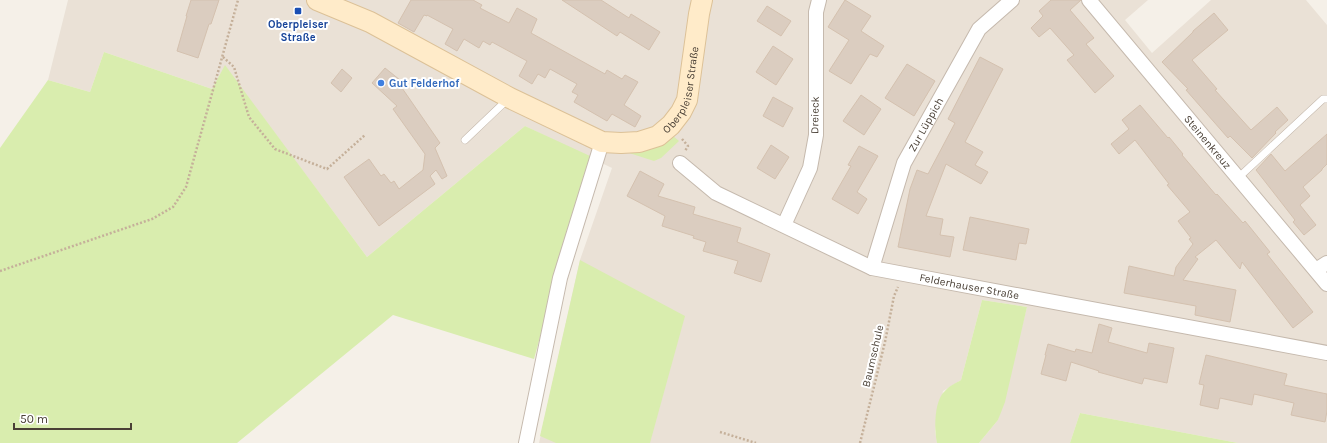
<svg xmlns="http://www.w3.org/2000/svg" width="1327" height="443" font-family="Karla,sans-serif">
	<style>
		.residential { fill: #eae1d6 }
		.green { fill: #d9edae }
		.building { fill: #dbcdc0; stroke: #d4c1af }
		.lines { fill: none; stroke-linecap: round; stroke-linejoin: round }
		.lane-casing { stroke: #c5b9ad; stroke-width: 8 }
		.street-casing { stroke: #c5b9ad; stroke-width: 16 }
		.secondary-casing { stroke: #dcc197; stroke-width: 22 }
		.path { stroke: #c5b09a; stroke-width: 2.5; stroke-dasharray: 2 2; stroke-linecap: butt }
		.lane { stroke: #fff; stroke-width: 7 }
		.street { stroke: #fff; stroke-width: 14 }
		.secondary { stroke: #ffebc9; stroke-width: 20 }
		.transit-dot { fill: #1a4fb4; stroke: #fff; stroke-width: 1.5 }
		.shop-dot { fill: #3f7fe0; stroke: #fff; stroke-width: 1.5 }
		.labels { text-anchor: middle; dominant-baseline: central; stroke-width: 4; stroke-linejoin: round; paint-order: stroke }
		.transit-label { font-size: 11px; font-weight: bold; fill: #164399; stroke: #fff }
		.shop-label { font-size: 11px; font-weight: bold; fill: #366cbe; stroke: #fff; text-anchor: start }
		.street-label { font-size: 11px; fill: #4a4036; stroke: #fff }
	</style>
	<rect width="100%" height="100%" fill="#f5f0e8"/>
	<path class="residential" d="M68 0H1148L1125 20 1152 53 1211 0H1306L1327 25V443H1238L1080 413 1070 443H979L998 420 1027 307 982 300 961 380 943 391 935 431 937 443H539L580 260 612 168 525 126 367 257 225 66 212 89 104 52 90 92 48 80Z"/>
	<g class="green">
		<path d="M104 52 212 89 225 65 367 257 525 126 590 156 534 359 393 315 237 443H0V148L48 80 90 92Z"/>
		<path d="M673 136 679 141 661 158 654 161 626 152 652 149Z"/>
		<path d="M580 260 685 316 650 443H556L540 436Z"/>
		<path d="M982 300 1027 307 1005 402 998 420 979 443H937C934 430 934 400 945 391 949 386 956 383 961 380Z"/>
		<path d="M1080 413 1238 443H1070Z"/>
	</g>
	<g class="building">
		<path d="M191 0H219L211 24H209L198 58 177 51 187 16H186Z"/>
		<path d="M411 0H473L482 5 480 8 509 23 517 8 537 19 531 33 605 74 607 70 622 79 625 75 638 82 624 105 641 116 635 127 612 114 607 121 574 102 578 95 572 92 577 84 550 69 545 78 538 74 532 84 519 76 527 61 492 42 490 45 483 41 479 48 464 39 457 51 445 44 453 29 427 15V16L424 15 414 32 398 23Z"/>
		<path d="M562 0H601L629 18 631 14 660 32 649 50 620 32 617 36Z"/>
		<path d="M845 0 871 16 861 31 884 46 877 57 870 54 851 84 829 71 849 40 828 27Z"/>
		<path d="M1051 0H1081L1070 10 1094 38 1086 44 1114 76 1095 93 1067 60 1074 55 1050 28 1039 37 1031 28 1043 16 1039 11Z"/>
		<path d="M767 6 791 21 781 36 757 21Z"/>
		<path d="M1214 13 1228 30 1192 60 1217 89 1215 90 1251 130 1277 107 1288 120 1275 132 1276 133 1252 158 1230 136 1228 138 1186 90 1188 89 1162 62 1193 32V31Z"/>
		<path d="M773 46 793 59 776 85 756 72Z"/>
		<path d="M980 57 1003 69 965 142 983 152 975 165 988 172 981 184 946 164 926 216 943 219 940 235 954 237 950 257 898 247 910 189 917 170 928 174 955 123 948 119Z"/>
		<path d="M907 64 935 81 914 116 885 98Z"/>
		<path d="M385 68 405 84 402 88 440 143 435 148 447 176 442 179 436 170 430 176 435 184 379 226 344 177 369 159 381 176 384 174 391 183 394 181 399 189 423 170 425 154 393 109 397 106 372 83Z"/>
		<path d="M342 69 352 78 341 92 331 83Z"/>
		<path d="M861 95 881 109 864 135 843 121Z"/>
		<path d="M773 97 793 108 783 127 763 116Z"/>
		<path d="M1140 105 1168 138 1169 137 1183 154 1182 155 1216 195 1217 194 1243 223 1245 221 1270 252 1267 254 1313 312 1293 328 1242 262 1240 269 1216 240 1195 257 1198 259 1183 280 1236 290 1230 322 1195 315 1196 306 1124 293 1129 266 1174 276 1176 267 1193 244 1189 239 1191 238 1178 221 1190 212 1167 185 1169 184 1135 140 1119 154 1111 144 1129 129 1122 120Z"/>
		<path d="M1327 134V164L1322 169V170L1303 187 1310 196 1300 205 1316 225 1304 235 1293 222 1295 220 1256 170 1271 154 1285 171Z"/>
		<path d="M771 145 789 157 775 179 757 168Z"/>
		<path d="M859 146 878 156 857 192 867 199 858 214 832 199 851 166 848 165Z"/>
		<path d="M640 171 664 184 658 196 695 207 693 214 741 228 737 242 770 254 761 282 734 273 738 261 703 251 706 242 693 238 694 236 662 226 665 216 627 196Z"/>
		<path d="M970 217 1029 229 1026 244 1019 243 1016 260 963 250Z"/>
		<path d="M1099 324 1112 328 1108 342 1147 353 1149 343 1174 348 1167 383 1144 378 1142 384 1098 372 1099 371 1071 362 1066 381 1041 374 1046 355H1045L1048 344 1075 352 1076 349 1092 353Z"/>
		<path d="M1206 355 1287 374 1284 385 1327 394V411L1325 422 1291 415 1294 403 1254 394 1252 405 1220 398 1218 409 1200 405 1204 385 1199 384Z"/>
	</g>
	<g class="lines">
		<g class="lane-casing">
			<g id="lane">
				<path d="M465 140 508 99"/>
				<path d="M1238 178 1323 99H1327"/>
			</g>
		</g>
		<g class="street-casing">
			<g id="street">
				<path id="s1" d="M1089 0 1327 284"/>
				<path id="s2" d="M680 163 716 193 872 268 1327 353"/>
				<path d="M784 225 810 168 816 135V12L819 0"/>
				<path id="s3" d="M872 268 904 163 979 29 1012 0"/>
				<path d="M1316 270 1327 263"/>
				<path d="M526 443 560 278 602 142"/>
			</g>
		</g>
		<g class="secondary-casing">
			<g id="secondary">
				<path id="s4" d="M317 0 370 22 510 98 602 142 621 143 639 142 658 136 671 125 681 112 687 100 699 14 702 0"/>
			</g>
		</g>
		<g class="path">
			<path d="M223 57 234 67 249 117 275 149 327 169 365 135"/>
			<path d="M682 139 688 146 685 151"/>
			<path d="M0 271 152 219 173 207 186 187 238 0"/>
			<path d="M720 432 756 443"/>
			<path d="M860 443 885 342 894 296 898 287"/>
		</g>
		<use href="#lane" class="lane"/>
		<use href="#street" class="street"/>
		<use href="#secondary" class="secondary"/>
	</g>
	<rect class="transit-dot" x="294" y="7" width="8" height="8" rx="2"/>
	<circle class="shop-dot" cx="381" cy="83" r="4"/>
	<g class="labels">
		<g class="transit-label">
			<text x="298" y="24">Oberpleiser<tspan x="298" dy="13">Straße</tspan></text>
		</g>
		<g class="shop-label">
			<text x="389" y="83">Gut Felderhof</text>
		</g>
		<g class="street-label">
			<text stroke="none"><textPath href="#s4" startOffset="430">Oberpleiser Straße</textPath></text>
			<text transform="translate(815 115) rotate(-89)">Dreieck</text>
			<text stroke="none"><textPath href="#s3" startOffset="154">Zur Lüppich</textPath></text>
			<text stroke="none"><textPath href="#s1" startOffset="185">Steinenkreuz</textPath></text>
			<text stroke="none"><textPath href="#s2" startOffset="319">Felderhauser Straße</textPath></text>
			<text transform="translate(873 356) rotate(-77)">Baumschule</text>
		</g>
	</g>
	<path d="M14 423v6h117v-6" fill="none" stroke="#4a4036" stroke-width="2"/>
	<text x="20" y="423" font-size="12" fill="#4a4036" stroke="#ffffff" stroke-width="3" paint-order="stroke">50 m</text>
</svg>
